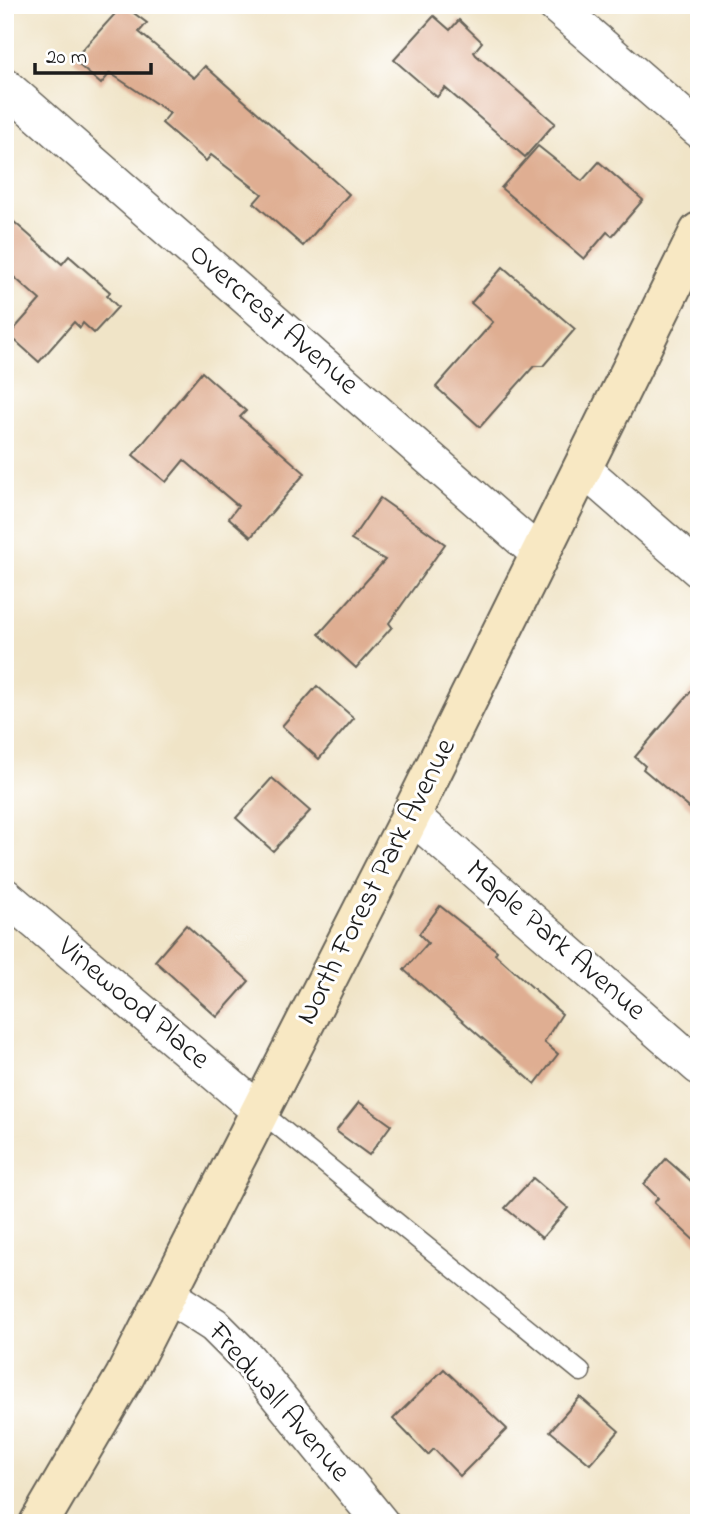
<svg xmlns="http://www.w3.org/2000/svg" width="704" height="1528" font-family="'Indie Flower',sans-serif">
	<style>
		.building { fill: #dfae92 }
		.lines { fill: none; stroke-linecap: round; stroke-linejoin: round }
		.lane-casing { stroke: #666258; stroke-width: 21 }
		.street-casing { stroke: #666258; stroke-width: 38 }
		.secondary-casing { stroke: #666258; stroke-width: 42 }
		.lane { stroke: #fff; stroke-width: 18 }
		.street { stroke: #fff; stroke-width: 35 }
		.secondary { stroke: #f8e8c3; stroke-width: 38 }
		.labels { text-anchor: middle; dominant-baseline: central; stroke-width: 6; stroke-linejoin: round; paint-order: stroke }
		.street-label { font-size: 30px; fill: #1c1c1c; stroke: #fff }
	</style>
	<rect width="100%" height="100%" fill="#fff"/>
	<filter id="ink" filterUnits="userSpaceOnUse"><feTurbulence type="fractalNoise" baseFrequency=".0143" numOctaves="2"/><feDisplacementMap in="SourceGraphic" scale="14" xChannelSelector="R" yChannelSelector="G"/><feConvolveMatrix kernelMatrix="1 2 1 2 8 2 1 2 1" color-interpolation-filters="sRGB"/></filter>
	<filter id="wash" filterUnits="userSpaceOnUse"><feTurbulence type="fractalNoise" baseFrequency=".00686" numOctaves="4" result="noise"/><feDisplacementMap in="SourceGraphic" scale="28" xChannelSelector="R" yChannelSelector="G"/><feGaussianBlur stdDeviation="1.57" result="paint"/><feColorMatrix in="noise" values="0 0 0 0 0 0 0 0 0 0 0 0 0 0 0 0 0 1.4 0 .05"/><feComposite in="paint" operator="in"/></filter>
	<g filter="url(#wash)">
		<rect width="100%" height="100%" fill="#f0e4c7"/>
		<g id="blocks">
			<g class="building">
				<path d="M123 5 147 23 139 32 194 78 205 66 349 194 303 246 254 203 262 194 211 155 206 161 162 123 170 113 110 73 101 84 73 60Z"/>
				<path d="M434 16 450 30 459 20 482 42 474 52 476 55 555 123 525 157 445 88 437 97 394 60Z"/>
				<path d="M538 146 582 181 599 162 643 200 612 236 607 232 584 259 501 188Z"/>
				<path d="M5 214 62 264 69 256 110 292 107 296 118 307 94 333 83 323 80 328 74 322 39 362 9 335 40 300 5 269Z"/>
				<path d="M503 267 575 329 543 366H534L480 427 436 387 493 322 471 303Z"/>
				<path d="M202 372 246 411 240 417 305 473 251 537 229 518 238 506 184 460 166 482 133 455Z"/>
				<path d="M380 498 445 544 389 623 392 627 356 668 319 634 385 560 351 540Z"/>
				<path d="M699 682V816L643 769 645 766 635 757Z"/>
				<path d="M317 686 354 718 319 759 282 726Z"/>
				<path d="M272 778 310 811 273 851 236 818Z"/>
				<path d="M440 906 497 951 495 954 562 1014 544 1042 558 1054 535 1084 404 970 428 943 419 934Z"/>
				<path d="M186 925 249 981 217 1017 155 961Z"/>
				<path d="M359 1102 391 1125 369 1155 336 1131Z"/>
				<path d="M666 1159 699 1188V1245L654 1203 658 1198 644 1184Z"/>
				<path d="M533 1178 568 1208 542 1238 505 1208Z"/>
				<path d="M444 1369 507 1429 460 1476 434 1449 428 1455 393 1419Z"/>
				<path d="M580 1397 619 1431 590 1464 550 1431Z"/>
			</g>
		</g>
	</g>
	<g filter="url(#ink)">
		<use href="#blocks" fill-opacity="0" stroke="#666258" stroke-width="2"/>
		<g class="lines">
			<g class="lane-casing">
				<path id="lane" d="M261 1112 581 1372"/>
			</g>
			<g class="street-casing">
				<g id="street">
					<path d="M555 5 699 130"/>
					<path d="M5 86 540 555"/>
					<path d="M582 468 699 570"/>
					<path d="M411 815 699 1067"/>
					<path d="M5 896 261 1112"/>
					<path d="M166 1294 214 1325 247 1358 381 1523"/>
				</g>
			</g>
			<g class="secondary-casing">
				<path id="secondary" d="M39 1523 125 1376 411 815 699 232"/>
			</g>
			<use href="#lane" class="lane"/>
			<use href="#street" class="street"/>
			<use href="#secondary" class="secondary"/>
		</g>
	</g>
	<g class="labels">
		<g class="street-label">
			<text transform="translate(273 320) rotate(41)">Overcrest Avenue</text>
			<text transform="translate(377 882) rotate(-63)">North Forest Park Avenue</text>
			<text transform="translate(555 941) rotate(41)">Maple Park Avenue</text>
			<text transform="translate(133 1004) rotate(40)">Vinewood Place</text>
			<text transform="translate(278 1403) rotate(49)">Fredwall Avenue</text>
		</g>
	</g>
	<rect width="704" height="1528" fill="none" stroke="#fff" stroke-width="28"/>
	<path d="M35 63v10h116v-10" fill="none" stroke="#1c1c1c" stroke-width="3.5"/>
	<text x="46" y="63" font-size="21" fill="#1c1c1c" stroke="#ffffff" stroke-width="5" paint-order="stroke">20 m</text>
</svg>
